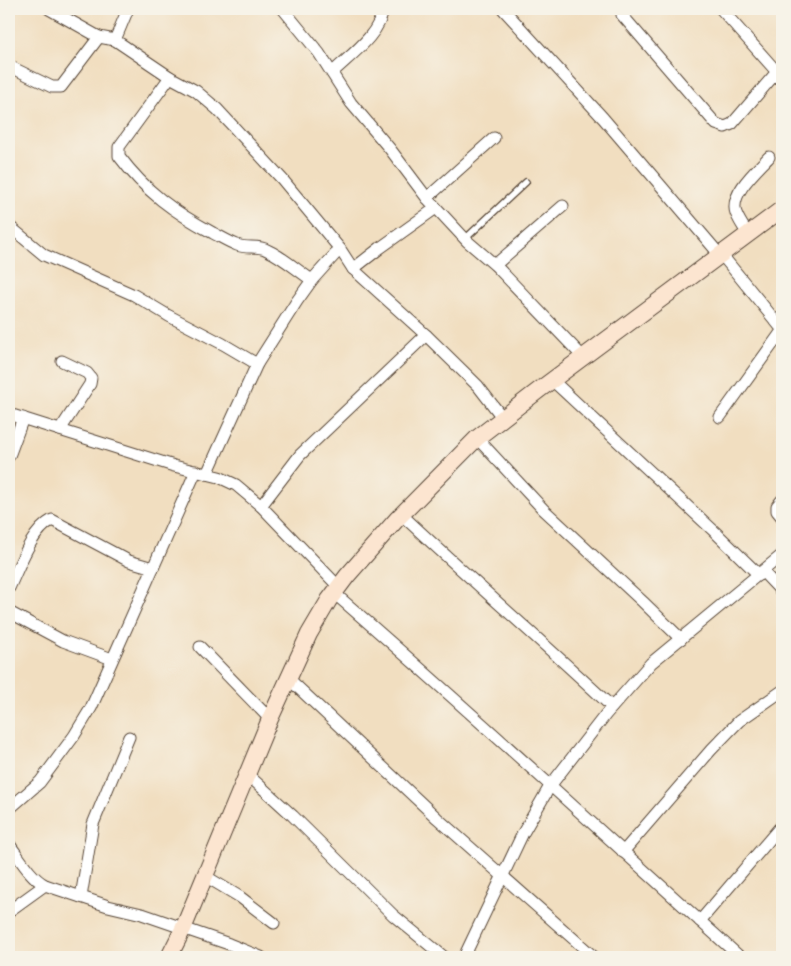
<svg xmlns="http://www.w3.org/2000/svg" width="791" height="966" font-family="Itim,sans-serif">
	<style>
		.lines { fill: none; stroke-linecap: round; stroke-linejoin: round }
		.lane-casing { stroke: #564536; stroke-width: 8 }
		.street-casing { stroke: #564536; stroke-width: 13 }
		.secondary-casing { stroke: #564536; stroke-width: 18 }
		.lane { stroke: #fff; stroke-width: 5.5 }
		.street { stroke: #fff; stroke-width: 11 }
		.secondary { stroke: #fce5d0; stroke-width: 16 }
	</style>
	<rect width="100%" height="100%" fill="#f7f3e8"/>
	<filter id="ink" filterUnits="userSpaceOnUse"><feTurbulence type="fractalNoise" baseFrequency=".02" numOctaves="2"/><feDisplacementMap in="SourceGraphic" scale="10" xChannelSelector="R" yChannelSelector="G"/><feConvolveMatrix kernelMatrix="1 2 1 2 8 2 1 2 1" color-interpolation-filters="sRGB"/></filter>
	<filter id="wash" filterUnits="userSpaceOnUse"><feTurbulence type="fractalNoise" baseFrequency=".0096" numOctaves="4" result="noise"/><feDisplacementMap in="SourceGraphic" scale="20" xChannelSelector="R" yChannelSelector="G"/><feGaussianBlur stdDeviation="1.12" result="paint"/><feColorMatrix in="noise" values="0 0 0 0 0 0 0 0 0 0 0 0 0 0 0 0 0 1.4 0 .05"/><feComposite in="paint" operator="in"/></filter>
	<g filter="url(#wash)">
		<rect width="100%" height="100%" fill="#f1dec0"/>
	</g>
	<g filter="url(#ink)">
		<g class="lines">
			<g class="lane-casing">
				<path id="lane" d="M465 239 526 182"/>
			</g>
			<g class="street-casing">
				<g id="street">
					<path d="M49 9 99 37 115 40 170 77 196 91 217 109 282 179 340 249 353 269 426 335 478 386 502 417"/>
					<path d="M283 9 319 53 351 103 390 149 427 198 467 241 495 265 583 357"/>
					<path d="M503 9 603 118 720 255"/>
					<path d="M721 9 777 72"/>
					<path d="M622 15 716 124 725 127 732 124 782 66"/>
					<path d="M115 40 128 9"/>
					<path d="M9 66 52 87H61L99 37"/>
					<path d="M332 73C349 56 380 35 383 9"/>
					<path d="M170 77 119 147V156C146 192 174 212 213 233 221 237 229 242 237 245 247 249 258 245 267 250 283 257 298 271 312 280"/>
					<path d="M427 198 494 138"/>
					<path d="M9 226 44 255 134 295 169 316 223 344 257 364"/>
					<path d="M748 234C744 228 739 221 736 213 729 194 757 170 769 157"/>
					<path d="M721 254 782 329"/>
					<path d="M495 265 563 206"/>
					<path d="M353 269 380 248 436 208"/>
					<path d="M552 380 715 532 759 575"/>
					<path d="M9 414 174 466 219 477 236 485 261 506 339 587"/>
					<path d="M720 417 782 331"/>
					<path d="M60 430 90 384 91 378 87 373 62 361"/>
					<path d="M477 438 543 509 643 602 681 639"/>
					<path d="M9 456 23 418"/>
					<path d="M207 474 257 364 297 301 312 280 340 249"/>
					<path d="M782 500 777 506V511L782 517"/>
					<path d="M261 506 300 455 426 335"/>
					<path d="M402 515C471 580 543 642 612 707"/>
					<path d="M763 572 782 592"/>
					<path d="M9 588C19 567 31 531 52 520L129 561 153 568"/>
					<path d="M334 593C472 712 605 836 740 957"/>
					<path d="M9 612 63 641 112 659"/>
					<path d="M200 647 270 719"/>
					<path d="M289 679 437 818 594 957"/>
					<path d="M247 774 293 816 393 915 444 957"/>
					<path d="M9 809 40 782 74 736 91 708 196 471"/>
					<path d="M9 844C19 857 30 877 45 885L108 906 142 914 229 944 261 957"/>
					<path d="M623 852 711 750 739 721 782 691"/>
					<path d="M205 876 240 897 274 923"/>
					<path d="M81 897 93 824 129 737"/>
					<path d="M9 911 45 885"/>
					<path d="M700 921 782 825"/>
					<path d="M464 957 523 833 550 786 606 714 651 663 782 555"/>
				</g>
			</g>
			<g class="secondary-casing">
				<path id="secondary" d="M169 957 183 929 270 719 309 634 329 600 347 576 398 518 477 438 539 390 782 209"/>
			</g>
			<use href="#lane" class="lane"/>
			<use href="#street" class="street"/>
			<use href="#secondary" class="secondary"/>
		</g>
	</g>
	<rect width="791" height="966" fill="none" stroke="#f7f3e8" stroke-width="30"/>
</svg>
